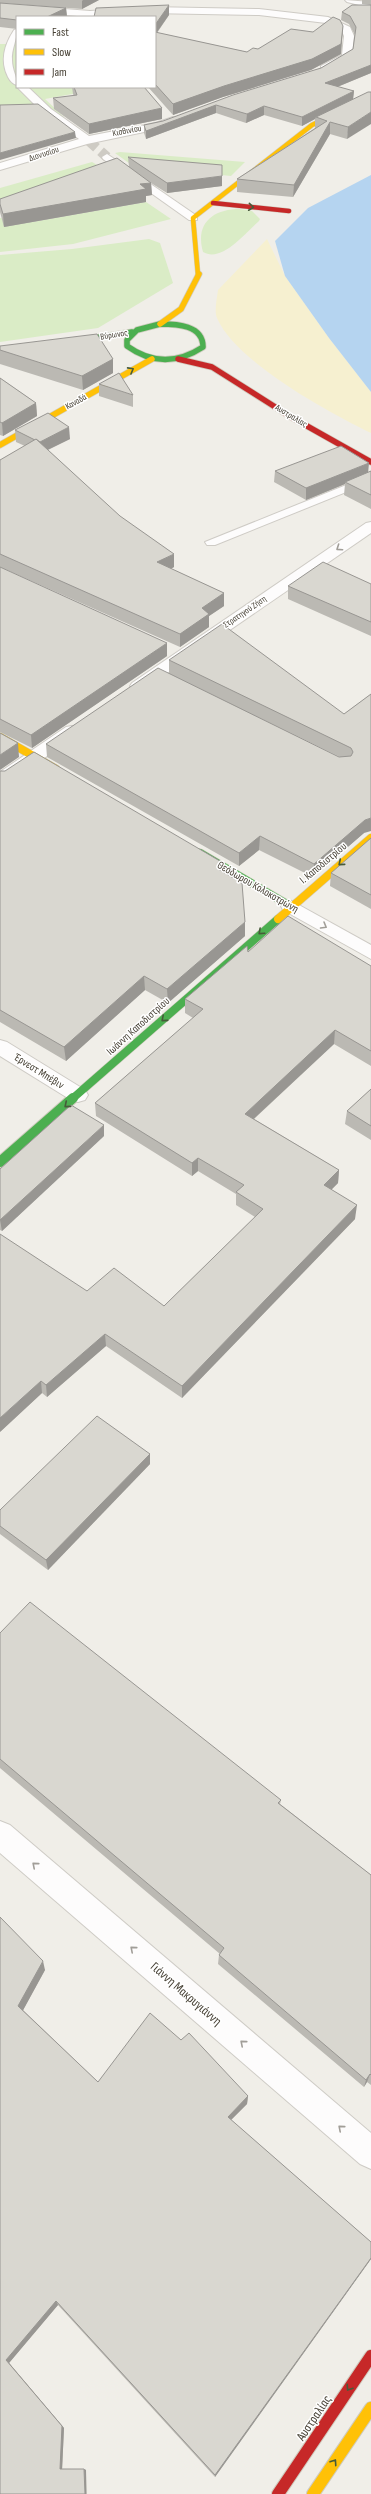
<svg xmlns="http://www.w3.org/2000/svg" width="371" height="2494" font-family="'Sofia Sans Condensed',sans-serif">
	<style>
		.green { fill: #daecc6 }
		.sand { fill: #f6f0d0 }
		.water { fill: #b5d4f0 }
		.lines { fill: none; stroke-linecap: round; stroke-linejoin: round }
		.street-tunnel { stroke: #cecbc4; stroke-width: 10; stroke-dasharray: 10 5.5; stroke-linecap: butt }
		.lane-casing { stroke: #cecbc5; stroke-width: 2 }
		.street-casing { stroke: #cecbc5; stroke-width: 2 }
		.fast-far2-casing { stroke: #cfcbbe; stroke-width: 7 }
		.fast-far1-casing { stroke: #cfcbbe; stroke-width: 9 }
		.fast-casing { stroke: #cfcbbe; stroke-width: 12 }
		.slow-far3-casing { stroke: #cfcbbe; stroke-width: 5.5 }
		.slow-far2-casing { stroke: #cfcbbe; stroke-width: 7 }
		.slow-far1-casing { stroke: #cfcbbe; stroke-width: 9 }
		.slow-casing { stroke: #cfcbbe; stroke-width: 14 }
		.jam-far2-casing { stroke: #cfcbbe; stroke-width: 5.5 }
		.jam-far1-casing { stroke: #cfcbbe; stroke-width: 7 }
		.jam-casing { stroke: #cfcbbe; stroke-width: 14 }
		.lane { fill: #fdfcfc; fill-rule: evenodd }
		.street { fill: #fdfcfc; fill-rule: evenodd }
		.fast-far2 { stroke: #4caf50; stroke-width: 5.5 }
		.fast-far1 { stroke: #4caf50; stroke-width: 8 }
		.fast { stroke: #4caf50; stroke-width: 10 }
		.slow-far3 { stroke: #ffc107; stroke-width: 4.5 }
		.slow-far2 { stroke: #ffc107; stroke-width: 5.5 }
		.slow-far1 { stroke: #ffc107; stroke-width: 8 }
		.slow { stroke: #ffc107; stroke-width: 12 }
		.jam-far2 { stroke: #c62828; stroke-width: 4.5 }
		.jam-far1 { stroke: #c62828; stroke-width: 5.5 }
		.jam { stroke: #c62828; stroke-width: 12 }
		.wall { fill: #bbb9b3; fill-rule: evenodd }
		.shaded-wall { fill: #989692 }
		.building { fill: #d9d7d0; stroke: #989692 }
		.oneway { stroke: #475b3a }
		.oneway2 { stroke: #a19e98 }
		.labels { text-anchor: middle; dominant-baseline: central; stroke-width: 3; stroke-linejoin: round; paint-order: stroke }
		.far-street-label { font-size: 9px; fill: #453f33; stroke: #fff }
		.street-label { font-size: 11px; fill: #453f33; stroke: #fff }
		.near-street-label { font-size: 13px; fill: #453f33; stroke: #fff }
	</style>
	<rect width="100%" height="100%" fill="#f0eee8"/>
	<g class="green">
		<path d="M13 32H17V87L105 88 45 99 64 117 21 120 0 111V44H9Z"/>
		<path d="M120 152 245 162 231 176 133 166 115 153Z"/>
		<path d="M92 162 111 173 0 212V188Z"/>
		<path d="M146 202 171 219 73 244 0 252V218L32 222Z"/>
		<path d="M240 209 252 211 260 219 259 221C245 233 222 263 203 252 195 224 212 209 240 209Z"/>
		<path d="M149 239 160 243 173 283 98 328 0 342V255L72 249Z"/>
	</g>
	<path class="sand" d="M267 239 285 276 329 338 371 392V433C328 412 236 362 217 318 214 311 217 298 218 290Z"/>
	<path class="water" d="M371 175V392L329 338 285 276 275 241 308 208Z"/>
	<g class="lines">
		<path class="street-tunnel" d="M89 141 107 157"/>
		<g class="lane-casing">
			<path id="lane" d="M371 475V482L215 545H207L205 542Z"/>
		</g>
		<g class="street-casing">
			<g id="street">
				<path d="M345 0 371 2V8L347 2Z"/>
				<path d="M0 4 90 11 148 7 259 9 328 17 350 27 354 36 352 56 329 70H321V66L342 55 344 36 341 29 326 23 259 15 148 13 90 17 0 10Z"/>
				<path d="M17 29C17 40 11 50 12 60 12 70 17 76 17 85 13 84 10 81 8 77 0 61 4 45 14 30Z"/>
				<path d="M17 87H28L51 109 89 136 156 123 173 117 178 120 163 128 87 144 0 170V163L79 139 43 113Z"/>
				<path d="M107 154 197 216V220H189L103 159 102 157Z"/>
				<path d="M371 522V533L144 689H132L130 686 132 683 366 523Z"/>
				<path d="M72 726 78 727 80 731 78 735 6 784 0 785V772L66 727Z"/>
				<path d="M290 900 371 945V959L283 910 281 906 283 902Z"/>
				<path d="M0 1040 7 1042 85 1090 88 1095 85 1100 78 1102 71 1100 0 1056Z"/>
				<path d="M0 1821 10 1825 371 2133V2169L360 2164 0 1853Z"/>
			</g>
		</g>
		<g class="fast-far2-casing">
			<g id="fast-far2">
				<path d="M160 324C177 324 203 325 203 347 177 364 152 364 127 346V340L137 330Z"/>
				<path d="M70 342 132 332"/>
			</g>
		</g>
		<g class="fast-far1-casing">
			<g id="fast-far1">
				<path d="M200 853 290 906"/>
				<path d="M72 1099 278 919"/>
			</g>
		</g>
		<g class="fast-casing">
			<path id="fast" d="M0 1162 73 1098"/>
		</g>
		<g class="slow-far3-casing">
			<path id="slow-far3" d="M198 275 193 218 312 125 371 96"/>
		</g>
		<g class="slow-far2-casing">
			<g id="slow-far2">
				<path d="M160 324 181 309 199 274"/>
				<path d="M0 445 152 359"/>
			</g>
		</g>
		<g class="slow-far1-casing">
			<g id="slow-far1">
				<path d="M0 737 56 769"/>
				<path d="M278 919 371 838"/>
			</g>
		</g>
		<g class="slow-casing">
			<path id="slow" d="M313 2494 371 2408"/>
		</g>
		<g class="jam-far2-casing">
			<path id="jam-far2" d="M213 203 289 211"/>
		</g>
		<g class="jam-far1-casing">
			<path id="jam-far1" d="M178 359 212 367 291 417 371 462"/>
		</g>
		<g class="jam-casing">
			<path id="jam" d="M278 2494 371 2356"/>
		</g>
		<use href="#lane" class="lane"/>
		<use href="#street" class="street"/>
		<use href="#fast-far2" class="fast-far2"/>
		<use href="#fast-far1" class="fast-far1"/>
		<use href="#fast" class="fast"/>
		<use href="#slow-far3" class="slow-far3"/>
		<use href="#slow-far2" class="slow-far2"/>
		<use href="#slow-far1" class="slow-far1"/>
		<use href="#slow" class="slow"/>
		<use href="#jam-far2" class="jam-far2"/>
		<use href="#jam-far1" class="jam-far1"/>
		<use href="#jam" class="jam"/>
	</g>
	<g class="wall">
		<path d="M0 0H99L82 9 0 3Z"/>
		<path d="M362 0H371V5L362 4Z"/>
		<path d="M0 3 66 8 67 17H17V29L0 27Z"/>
		<path d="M371 5V73L337 87 354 91 347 139 330 134 293 197 237 192V179L315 128V119L302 126 264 115 246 123 216 113 146 139 144 133V125L163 121 321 68 353 49 355 35 349 24 341 20 342 12Z"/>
		<path d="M169 15 157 33 247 52 258 49 342 36 341 54 311 70 223 97 173 115 148 87H155V17Z"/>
		<path d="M72 87H144L162 119 89 134 54 109 53 98 74 96 73 94Z"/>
		<path d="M128 157 222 186 167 193 151 183 152 195 146 196V202L4 227 0 212V199L129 167Z"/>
		<path d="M0 346 113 359V373L83 390 0 364Z"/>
		<path d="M0 378 36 403 37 416 3 436 0 435Z"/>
		<path d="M99 384 133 395V407L99 396Z"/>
		<path d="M15 430 70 439 48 450 174 567 171 569 224 593V606L209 616V627L180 647 0 567V460L25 446 16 442Z"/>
		<path d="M275 471 369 472 371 471V509L344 495 345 484 306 500 274 482Z"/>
		<path d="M0 567 167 656 32 748 0 732Z"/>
		<path d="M371 584V636L288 599V586Z"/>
		<path d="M169 660 344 714 371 694 364 833 313 877 259 850 239 866 47 757 46 744 169 673ZM246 711 340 757H339Z"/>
		<path d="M0 771 225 873 245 936 168 1003 145 990 66 1061 0 1022Z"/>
		<path d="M371 838V909L330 886 331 873Z"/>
		<path d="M248 952 371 966V1066L334 1044 254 1119 339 1170 338 1183 331 1190 355 1219 182 1398 106 1346 47 1397 42 1393 0 1432 87 1291 164 1306 255 1217 236 1205V1194L198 1171 192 1176 96 1116 95 1103 193 1018 185 1013V999Z"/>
		<path d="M371 1089V1140L345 1124 347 1111Z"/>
		<path d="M104 1136 2 1231 0 1230V1169Z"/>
		<path d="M150 1454V1464L48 1570 0 1534V1510Z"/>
		<path d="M0 1633 281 1800 280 1804 371 1875V2085L367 2082 364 2087 218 1964 219 1955 220 1954 0 1768Z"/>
		<path d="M0 1917 45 1970 23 2010 98 2082 181 2040 248 2096 247 2104 231 2120 371 2242V2259L215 2477 58 2305 9 2363 64 2428 62 2469H84L86 2470 87 2494H0Z"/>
	</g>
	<g class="shaded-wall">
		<path d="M83 0H99L82 9V1Z"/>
		<path d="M169 5V15L155 35V25Z"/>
		<path d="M66 8 67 17H47Z"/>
		<path d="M343 26 341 54 311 70 223 97 173 115V104Z"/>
		<path d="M371 65V73L325 92V83Z"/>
		<path d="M354 91 353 100 316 117 315 119 302 126V117Z"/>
		<path d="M216 105V113L146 139V131Z"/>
		<path d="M264 106V115L246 123 247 114Z"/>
		<path d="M162 108V119L89 134V124Z"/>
		<path d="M371 112V124L347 139 348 127Z"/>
		<path d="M330 122V134L293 197 294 185Z"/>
		<path d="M75 132 76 138 0 160V153Z"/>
		<path d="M222 176V186L167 193V183Z"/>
		<path d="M151 183 152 195 146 196V202L4 227 3 214 140 184Z"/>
		<path d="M113 359V373L83 390 82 376Z"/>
		<path d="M36 403 37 416 3 436 2 423Z"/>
		<path d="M69 427 70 439 41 453 40 442Z"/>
		<path d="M369 463 368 474 345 482V484L306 500V488Z"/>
		<path d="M174 554V567L157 576V562Z"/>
		<path d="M224 593V606L209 616V627L180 647V634L202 608Z"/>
		<path d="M167 643V656L32 748 31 735Z"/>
		<path d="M18 743 19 757 0 770V755Z"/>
		<path d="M371 818V831L364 833 313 877 314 864 365 820Z"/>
		<path d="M260 836 259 850 239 866V853Z"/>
		<path d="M225 864 224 878 218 869Z"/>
		<path d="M245 922V936L168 1003 167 989Z"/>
		<path d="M144 976 145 990 66 1061 64 1047Z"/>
		<path d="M335 1030 334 1044 245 1127V1114Z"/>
		<path d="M104 1125V1136L2 1231 0 1220Z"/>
		<path d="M198 1158V1171L192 1176V1163Z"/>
		<path d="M339 1170 338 1183 322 1199 324 1185Z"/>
		<path d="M357 1205 355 1219 182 1398V1386Z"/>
		<path d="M105 1334 106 1346 47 1397 46 1385Z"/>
		<path d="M41 1381 42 1393 0 1432V1418Z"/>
		<path d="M150 1454V1464L48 1570 46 1560Z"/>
		<path d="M43 1961 45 1970 21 2014 18 2006Z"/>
		<path d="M370 2074 367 2082 364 2087 366 2080Z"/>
		<path d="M248 2096 247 2104 227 2124 228 2117Z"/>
		<path d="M371 2258V2259L215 2477V2475Z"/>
		<path d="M56 2301 58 2305 9 2363 64 2428 62 2471 60 2469 6 2360Z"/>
		<path d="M84 2469 86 2470V2494H85Z"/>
	</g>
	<g class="building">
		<path d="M0 3 66 8 47 17H17V20L0 18Z"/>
		<path d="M169 5 155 25V17H94L96 8Z"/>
		<path d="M352 5H371V65L325 83 354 91 302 117 264 106 247 114 216 105 146 131 144 125 163 121 233 95 321 68 353 49 356 27 350 16 342 12Z"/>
		<path d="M333 17 340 20 343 26 341 44 312 59 224 86 173 104 155 84V32L247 52 253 48 258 49 291 29 313 32Z"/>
		<path d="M74 87H144L162 108 89 124 53 98 77 95Z"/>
		<path d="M368 92H371V112L348 127 330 122 294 185 237 179 327 121 316 117Z"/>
		<path d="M38 104 75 132 0 153V105Z"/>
		<path d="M128 157 222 165V176L167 183Z"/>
		<path d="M117 158 151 183 140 184 146 189 3 214 0 204V199Z"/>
		<path d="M97 334 113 359 82 376 0 350V346Z"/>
		<path d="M119 373 133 395 99 384Z"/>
		<path d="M0 378 36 403 2 423 0 422Z"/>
		<path d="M48 413 69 427 40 442 36 439 35 440 15 430Z"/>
		<path d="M36 439 120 516 174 554 157 562 224 593 202 608 209 614 180 634 0 554V460Z"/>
		<path d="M341 446 369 463 306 488 275 471Z"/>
		<path d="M371 471V495L345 482Z"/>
		<path d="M323 562 371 584V622L288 586Z"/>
		<path d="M0 567 167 643 31 735 0 719Z"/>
		<path d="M222 624 344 714 371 694V818L365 820 314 864 260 836 239 853 46 744 158 668 339 757 351 756 353 752 351 748 169 660Z"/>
		<path d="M0 733 18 743 0 755Z"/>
		<path d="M34 752 225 864 218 869 242 883 245 922 167 989 144 976 64 1047 0 1010V771H5Z"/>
		<path d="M371 838V895L331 873Z"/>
		<path d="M288 916 371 966V1051L335 1030 245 1114 339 1170 324 1185 357 1205 182 1386 105 1334 46 1385 41 1381 0 1418V1234L87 1291 114 1268 164 1306 263 1209 236 1192 244 1185 198 1158 192 1163 95 1103 203 1009 185 999 247 946 248 952Z"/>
		<path d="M371 1089V1126L347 1111Z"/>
		<path d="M71 1105 104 1125 0 1220V1169Z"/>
		<path d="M97 1416 150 1454 46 1560 0 1526V1510Z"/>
		<path d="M30 1602 281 1800 278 1803 371 1875V2075L370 2074 366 2080 219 1955 224 1948 0 1759V1633Z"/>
		<path d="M0 1917 43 1961 18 2006 98 2082 150 2013 181 2040 189 2033 248 2096 228 2117 371 2242V2258L215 2475 56 2301 6 2360 62 2426 60 2469H84L85 2494H0Z"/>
	</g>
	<defs><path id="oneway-chevron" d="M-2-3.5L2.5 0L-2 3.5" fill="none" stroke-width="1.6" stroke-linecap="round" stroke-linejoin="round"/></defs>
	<g class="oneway">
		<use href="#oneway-chevron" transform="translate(251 207) rotate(6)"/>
		<use href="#oneway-chevron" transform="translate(131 370) rotate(-29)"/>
		<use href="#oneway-chevron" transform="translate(341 863) rotate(140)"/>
		<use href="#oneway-chevron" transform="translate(261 932) rotate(138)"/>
		<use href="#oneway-chevron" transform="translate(164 1019) rotate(139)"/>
		<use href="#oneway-chevron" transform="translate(67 1105) rotate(140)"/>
		<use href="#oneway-chevron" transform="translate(349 2388) rotate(124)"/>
		<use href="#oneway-chevron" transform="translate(334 2462) rotate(-56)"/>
	</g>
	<g class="oneway2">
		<use href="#oneway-chevron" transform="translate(339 548) rotate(146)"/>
		<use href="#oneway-chevron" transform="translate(324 926) rotate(30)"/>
		<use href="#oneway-chevron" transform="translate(35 1865) rotate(-139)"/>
		<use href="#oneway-chevron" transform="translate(133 1949) rotate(-139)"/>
		<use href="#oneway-chevron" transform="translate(243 2043) rotate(-139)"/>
		<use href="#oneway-chevron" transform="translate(341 2128) rotate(-139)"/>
	</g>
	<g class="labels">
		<g class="far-street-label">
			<text transform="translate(127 131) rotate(-11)">Κισθινίου</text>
			<text transform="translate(44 154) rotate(-18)">Διονυσίου</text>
			<text transform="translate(114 335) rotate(-9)">Βύρωνος</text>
			<text transform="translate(76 402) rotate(-29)">Καναδά</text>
			<text transform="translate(291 416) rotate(31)">Αυστραλίας</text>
			<text transform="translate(245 612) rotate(-34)">Στρατηγού Ζήση</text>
		</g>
		<g class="street-label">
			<text transform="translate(323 863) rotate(-40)">Ι. Καποδιστρίου</text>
			<text transform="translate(258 887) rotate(30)">Θεόδωρου Κολοκοτρώνη</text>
			<text transform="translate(138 1026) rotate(-42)">Ιωάννη Καποδιστρίου</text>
			<text transform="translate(39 1071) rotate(32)">Έρνεστ Μπέβιν</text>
		</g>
		<g class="near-street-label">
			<text transform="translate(186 1994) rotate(41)">Γιάννη Μακρυγιάννη</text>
			<text transform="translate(314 2418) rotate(-56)">Αυστραλίας</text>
		</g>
	</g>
	<rect x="16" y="16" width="140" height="72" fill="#ffffff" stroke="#b5b2ad"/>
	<rect x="24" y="29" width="20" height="6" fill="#4caf50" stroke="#b5b2ad"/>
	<text x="52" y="36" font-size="12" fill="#453f33">Fast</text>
	<rect x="24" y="49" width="20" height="6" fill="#ffc107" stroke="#b5b2ad"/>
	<text x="52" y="56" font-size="12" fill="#453f33">Slow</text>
	<rect x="24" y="69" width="20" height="6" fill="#c62828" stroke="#b5b2ad"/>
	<text x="52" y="76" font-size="12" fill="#453f33">Jam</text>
</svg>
